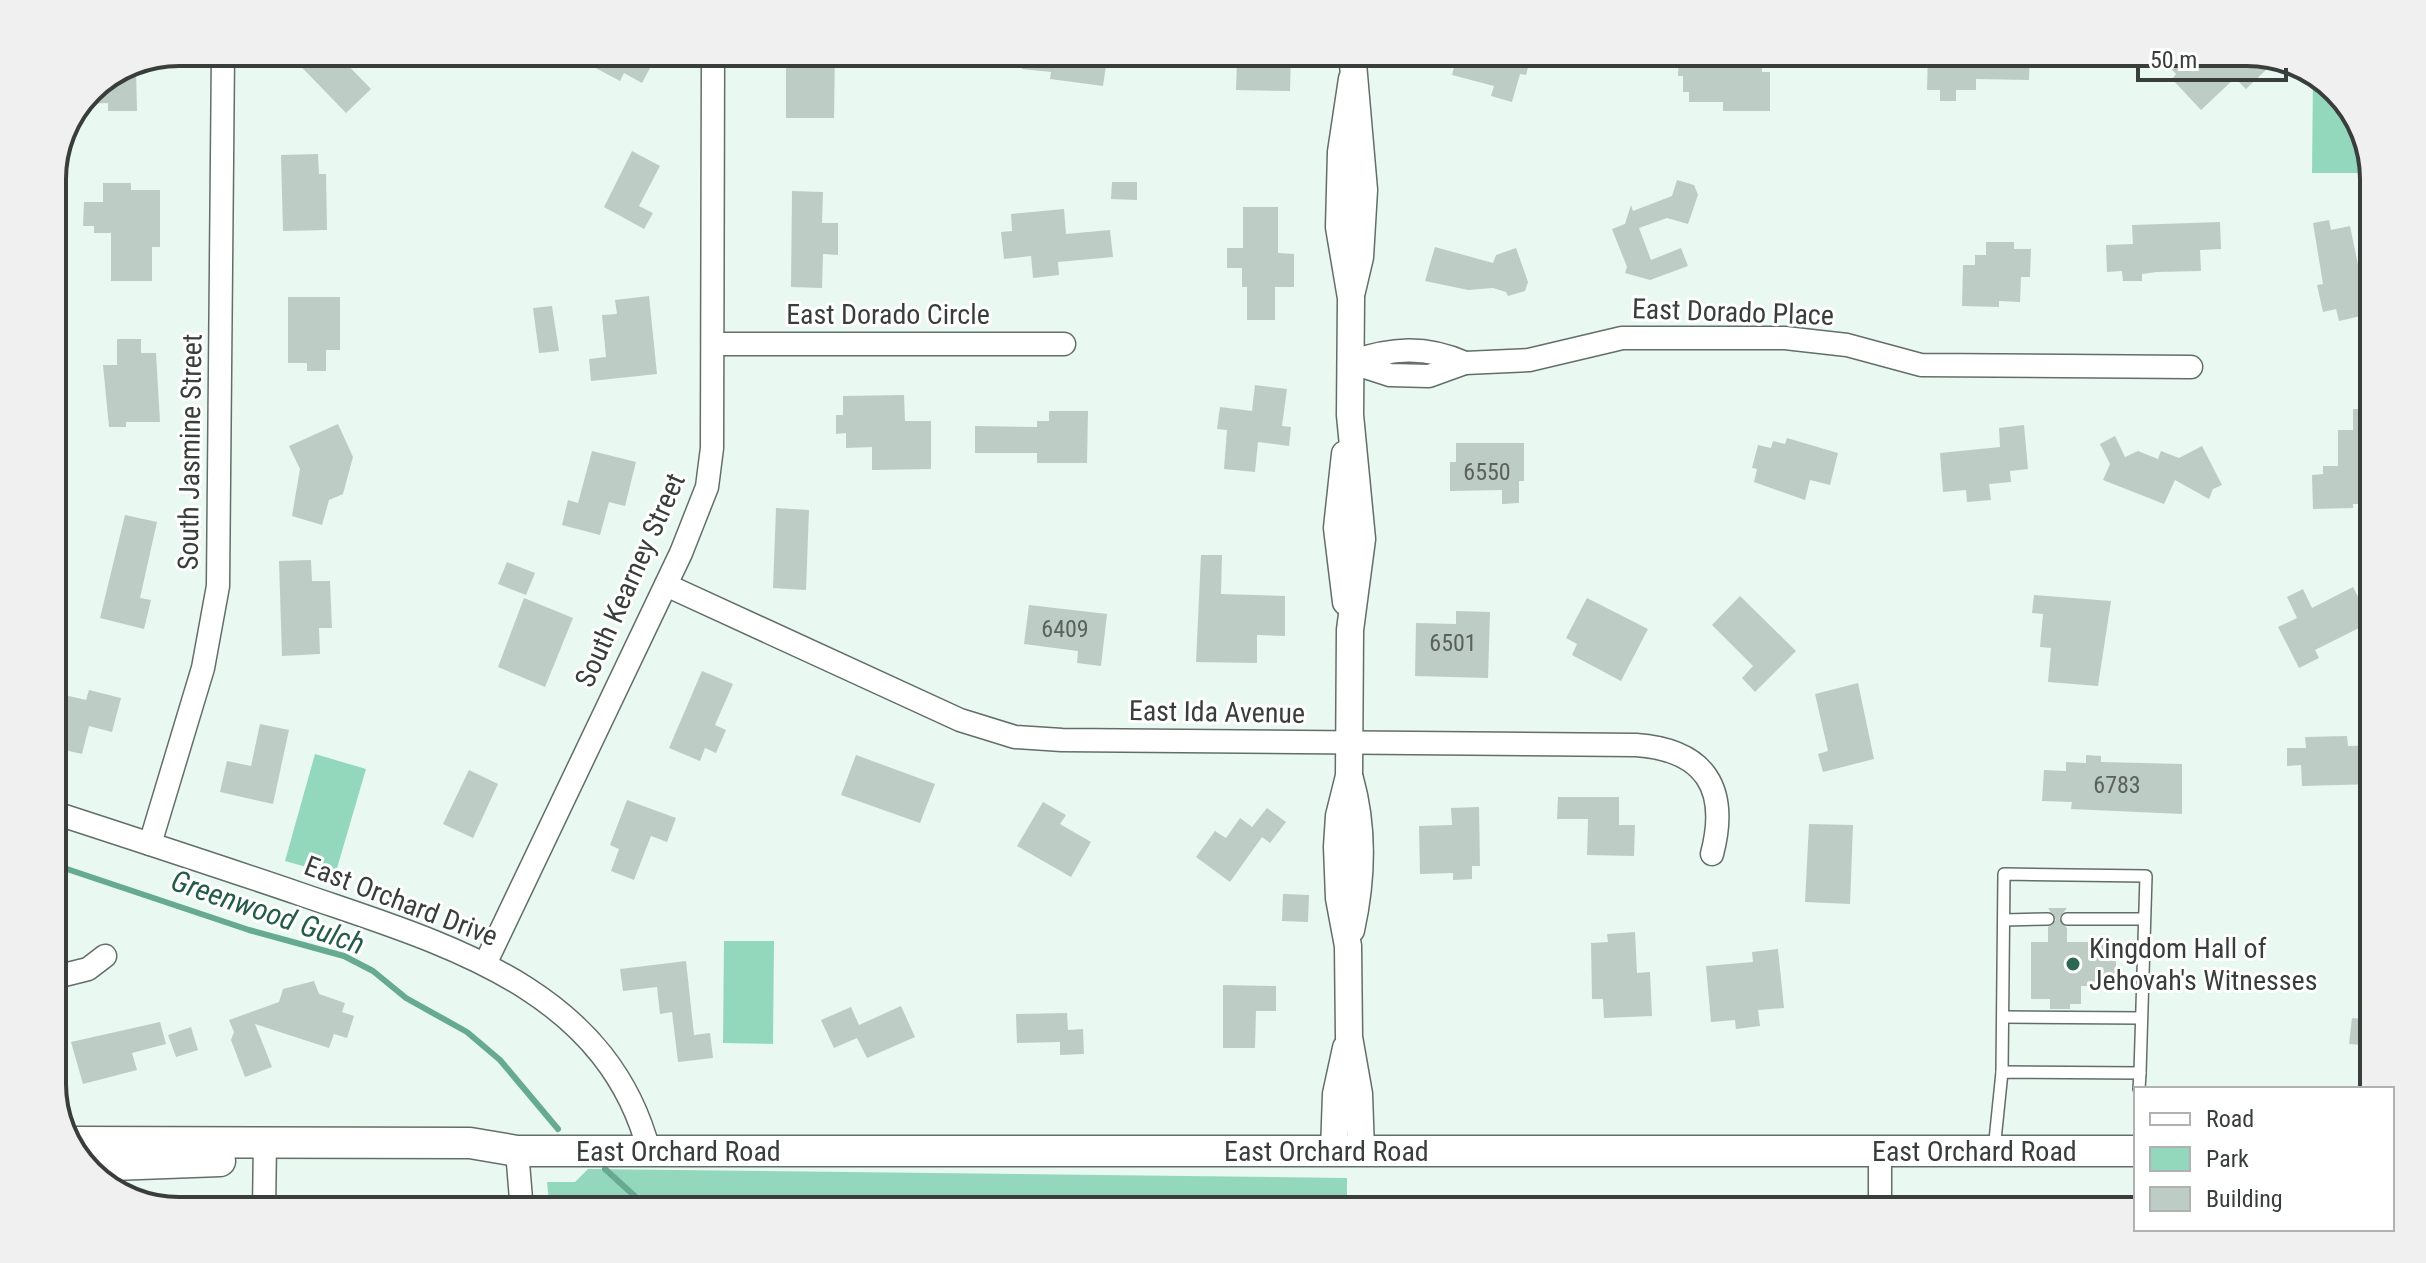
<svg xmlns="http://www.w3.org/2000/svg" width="2426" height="1263" font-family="'Roboto Condensed',sans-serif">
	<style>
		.green { fill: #93d8bd }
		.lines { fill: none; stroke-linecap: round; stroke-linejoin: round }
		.stream { stroke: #66ab91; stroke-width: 6 }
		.building { fill: #beccc6 }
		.service-casing { stroke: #626e69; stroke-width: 14 }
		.minor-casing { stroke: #626e69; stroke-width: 25 }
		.tertiary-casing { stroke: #626e69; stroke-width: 29 }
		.secondary-casing { stroke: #626e69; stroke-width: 33 }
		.service { stroke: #fff; stroke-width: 11 }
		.minor { stroke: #fff; stroke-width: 22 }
		.tertiary { stroke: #fff; stroke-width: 26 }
		.secondary { stroke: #fff; stroke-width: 30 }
		.poi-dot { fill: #2b6753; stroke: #fff; stroke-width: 3 }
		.labels { text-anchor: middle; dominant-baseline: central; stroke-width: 6; stroke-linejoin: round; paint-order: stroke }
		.number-label { font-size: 24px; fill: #5a625e }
		.street-label { font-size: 28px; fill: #393e3c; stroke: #fff }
		.poi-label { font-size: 28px; fill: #393e3c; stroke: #fff; text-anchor: start }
		.water-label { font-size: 30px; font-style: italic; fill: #245b49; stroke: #fff }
		.rim { fill: none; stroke: #393e3c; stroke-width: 4 }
	</style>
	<rect width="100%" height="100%" fill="#e9f8f1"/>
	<g class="green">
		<path d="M2313 74 2353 109 2374 173H2312Z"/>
		<path d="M315 754 366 769 335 875 285 861Z"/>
		<path d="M724 941H774L773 1044 723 1043Z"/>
		<path d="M588 1169 1347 1178V1211H550L547 1182H575Z"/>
	</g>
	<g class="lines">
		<g class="stream">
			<path d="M52 864 249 930 344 956 373 971 406 998 467 1032 500 1060 558 1129"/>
			<path d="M605 1169 639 1200 661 1211"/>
		</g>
	</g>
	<g class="building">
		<path d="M287 52H335L371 89 346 113Z"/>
		<path d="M566 52H647L656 57 642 83 624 73 620 81Z"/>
		<path d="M786 52H835L834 118H786Z"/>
		<path d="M1024 52H1108L1103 86 1050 79 1051 72 1022 69Z"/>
		<path d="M1259 52H1291L1290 91 1236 90 1237 60H1259Z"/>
		<path d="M1458 52H1532L1526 75 1520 74 1512 102 1491 96 1494 86 1452 75Z"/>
		<path d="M1679 52H1762V72H1770V111H1723V102H1689V92H1683V76H1678Z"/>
		<path d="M1928 52H2030L2029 80 1976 79V90H1956V101H1940V90H1927Z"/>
		<path d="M2155 52H2206L2216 63 2227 52H2247L2267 69 2246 89 2235 78 2201 110 2172 79 2176 74Z"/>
		<path d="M136 70 137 111H108V103L83 104 90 89Z"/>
		<path d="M632 151 660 166 639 206 653 213 644 229 604 207Z"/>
		<path d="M318 154 319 174H326L327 230 283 231 281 155Z"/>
		<path d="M1677 180 1694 185 1698 195 1688 224 1667 218 1639 228 1651 260 1681 248 1688 266 1650 280 1625 273 1627 267 1612 229 1625 224 1631 205 1633 211 1672 196Z"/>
		<path d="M1112 182H1137V200L1111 199Z"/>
		<path d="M103 183H131V190H160V247H152V281H111V233H94V226H83L84 202H103Z"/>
		<path d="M792 191 823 192 822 223H838V255L823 254 822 288 791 287Z"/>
		<path d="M1243 207H1278V253L1294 254V287H1275V320H1247V287H1242V268H1227V248H1243Z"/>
		<path d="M1064 209 1066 234 1110 230 1113 257 1058 262 1059 275 1033 278 1031 256 1004 259 1001 232 1012 231 1011 214Z"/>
		<path d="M2329 220 2331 230 2350 226 2360 274 2374 271V313L2339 321 2336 309 2323 312 2317 285 2323 284 2313 223Z"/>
		<path d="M2220 222 2221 249 2200 250 2201 271 2156 272 2142 274V281H2123L2122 271 2107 272 2106 245 2133 244 2132 225Z"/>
		<path d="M1986 242H2014V249H2031L2030 277H2021L2020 302 1999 301V307L1962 306 1963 265H1975V255H1986Z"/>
		<path d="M1435 247 1493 263 1496 255 1516 248 1528 282 1525 291 1508 296 1506 292 1493 288 1468 290 1425 281Z"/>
		<path d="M649 296 657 374 591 381 589 359 606 357 602 315 617 314 615 300Z"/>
		<path d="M288 297H340V350H326V371H307V363H288Z"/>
		<path d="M552 306 559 351 539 353 533 308Z"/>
		<path d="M117 339H141V353H156L160 422H126V427H109L103 365H117Z"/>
		<path d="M1255 385 1287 389 1282 426 1291 427 1289 446 1258 442 1255 472 1224 469 1227 430 1217 429 1220 407 1252 411Z"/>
		<path d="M904 395 905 421H931V469L872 470V447L846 448V433L836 434V415H843V396Z"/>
		<path d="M2353 409H2374V504H2353V508L2313 509 2312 475 2323 474V466H2338V430H2353Z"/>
		<path d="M1049 411H1088L1087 463H1037V453H975V426L1037 427V421H1049Z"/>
		<path d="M338 424 353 457 343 494 329 500 322 525 292 516 300 469 289 446Z"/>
		<path d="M2024 425 2028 469 2010 471 2011 482 1989 484 1991 500 1967 502 1966 490 1943 492 1940 453 2000 447 1999 428Z"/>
		<path d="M2115 436 2125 457 2138 451 2158 459 2161 451 2179 458 2202 446 2222 485 2213 489 2209 499 2175 480 2164 504 2103 480 2110 464 2100 444Z"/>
		<path d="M1787 438 1838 453 1830 485 1810 480 1805 500 1754 482 1757 469 1752 468 1758 445 1771 448 1773 441 1785 444Z"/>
		<path d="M1456 443H1524V481H1519V503L1502 504V490L1450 491V462H1456Z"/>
		<path d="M592 451 636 462 625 506 609 502 600 535 562 525 568 500 578 503Z"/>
		<path d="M776 508 809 510 806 590 773 588Z"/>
		<path d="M125 515 157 522 140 598 151 600 144 629 100 618Z"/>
		<path d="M1201 555H1222L1221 594 1285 596V636L1257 635V663L1196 662Z"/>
		<path d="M311 560 312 581H330L332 628H319L320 654 282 656 279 561Z"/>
		<path d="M507 562 535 573 526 595 498 584Z"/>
		<path d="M2353 587 2371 622 2315 650 2319 658 2299 668 2278 627 2297 618 2287 597 2303 589 2312 608Z"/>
		<path d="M2034 595 2111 601 2098 686 2048 682 2051 648 2040 647 2043 614 2032 613Z"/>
		<path d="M1740 596 1796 651 1755 692 1742 678 1753 666 1712 625Z"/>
		<path d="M524 598 573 618 545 687 498 667Z"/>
		<path d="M1587 598 1648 629 1621 681 1572 655 1577 644 1566 638Z"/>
		<path d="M1029 605 1107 614 1101 666 1077 663 1078 651 1024 644Z"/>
		<path d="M1456 611 1490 612 1488 678 1415 676 1416 623 1456 624Z"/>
		<path d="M702 671 733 684 715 725 726 730 716 753 705 748 700 761 669 748Z"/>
		<path d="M1858 683 1874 759 1823 772 1818 754 1828 751 1815 694Z"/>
		<path d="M89 690 121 698 112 732 89 726 82 754 52 747V692L86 700Z"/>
		<path d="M260 724 289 730 273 804 220 792 227 761 251 766Z"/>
		<path d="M2347 736 2348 746 2374 745V784L2302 786 2301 765 2287 766V748H2306L2305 737Z"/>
		<path d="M856 755 935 784 920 823 841 795Z"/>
		<path d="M2086 755 2101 756V762L2182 764V814L2071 809 2072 802 2042 801 2044 770 2066 771V762L2086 763Z"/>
		<path d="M469 770 498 784 473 838 443 824Z"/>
		<path d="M1558 797H1619V825H1635L1634 856 1587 855 1588 819H1557Z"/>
		<path d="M627 800 676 818 667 842 651 836 634 880 611 871 619 849 610 845Z"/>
		<path d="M1043 802 1066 815 1060 824 1091 842 1071 877 1017 846Z"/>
		<path d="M1479 807 1480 866H1472V879L1453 880V873L1420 874 1419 826 1452 825 1451 808Z"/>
		<path d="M1267 808 1286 822 1270 843 1262 837 1230 882 1196 857 1215 831 1226 838 1240 818 1252 827Z"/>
		<path d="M1809 824 1853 825 1850 904 1805 902Z"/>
		<path d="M1283 894 1309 895 1308 922 1282 921Z"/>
		<path d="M2048 908H2067L2059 918 2067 928V942H2116V986H2081V1004H2070V1009H2050V999H2031V942H2048V927L2056 920Z"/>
		<path d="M1635 932 1637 973 1650 972 1652 1016 1604 1018 1603 999H1592L1591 943 1608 942 1607 934Z"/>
		<path d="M1778 949 1784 1008 1758 1010 1760 1026 1736 1029 1735 1020 1711 1022 1706 966 1753 962 1752 952Z"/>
		<path d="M686 961 694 1035 710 1033 713 1058 678 1062 672 1012 660 1014 657 987 623 991 620 969Z"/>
		<path d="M314 981 319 994 345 1003 342 1012 354 1016 347 1038 334 1034 329 1048 255 1024 272 1067 245 1077 231 1040 234 1032 229 1020 279 1002 283 989Z"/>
		<path d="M1223 985 1276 986V1011H1256L1255 1048H1223Z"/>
		<path d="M901 1006 915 1037 867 1058 857 1038 834 1048 821 1020 851 1007 859 1025Z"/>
		<path d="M1067 1013 1068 1030 1083 1029 1084 1054 1060 1055V1042L1017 1043 1016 1014Z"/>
		<path d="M2352 1018 2374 1020V1046L2349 1044Z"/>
		<path d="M160 1022 166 1044 132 1053 137 1070 83 1084 71 1042Z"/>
		<path d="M191 1027 198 1050 176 1057 168 1035Z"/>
	</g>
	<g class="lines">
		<g class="service-casing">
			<g id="service">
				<path d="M2067 919H2144"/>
				<path d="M2004 920 2048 919"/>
				<path d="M2003 1017 2141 1018"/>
				<path d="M2002 1072 2004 874 2146 876 2140 1073"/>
				<path d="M1994 1150 2002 1072 2140 1073 2139 1089"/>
			</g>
		</g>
		<g class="minor-casing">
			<g id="minor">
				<path d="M713 344H1064"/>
				<path d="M1350 362 1390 375 1429 376 1465 363 1529 360 1622 338H1785L1847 345 1921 365 2191 367"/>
				<path d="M1350 362C1391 348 1425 345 1465 363"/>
				<path d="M666 585 960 720 1015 737 1062 740 1636 745C1706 750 1729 789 1712 854"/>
				<path d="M52 812C135 839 218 866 300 894 441 943 606 986 649 1151"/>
				<path d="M150 844 203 668 218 586 223 52"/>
				<path d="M486 962 681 553 707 487 712 448 713 52"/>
				<path d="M52 978 88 969 105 956"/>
				<path d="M517 1151 522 1211"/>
				<path d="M264 1211 265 1141"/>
				<path d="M1880 1211V1151"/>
			</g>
		</g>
		<g class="tertiary-casing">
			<g id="tertiary">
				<path d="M1352 52 1364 190 1360 257 1352 291"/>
				<path d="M1352 79 1341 152 1339 227 1351 298 1350 415 1362 539 1350 630 1349 776 1339 816 1337 847 1339 898 1348 946 1349 1037 1359 1094 1361 1151"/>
				<path d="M1345 454 1337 528 1346 602"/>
				<path d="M1350 779C1364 829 1362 880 1351 930"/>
				<path d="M1334 1151 1336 1094 1346 1048"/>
			</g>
		</g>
		<g class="secondary-casing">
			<g id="secondary">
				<path id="s1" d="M69 1142 470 1143 517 1151H2136"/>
				<path d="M86 1166 220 1161"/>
			</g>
		</g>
		<use href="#service" class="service"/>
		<use href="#minor" class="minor"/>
		<use href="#tertiary" class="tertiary"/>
		<use href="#secondary" class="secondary"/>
	</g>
	<circle class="poi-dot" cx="2073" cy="964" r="8"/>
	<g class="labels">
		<g class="number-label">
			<text x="1487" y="472">6550</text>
			<text x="1065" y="629">6409</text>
			<text x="1453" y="643">6501</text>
			<text x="2117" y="785">6783</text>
		</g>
		<g class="street-label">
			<text transform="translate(1733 312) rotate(2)">East Dorado Place</text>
			<text x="888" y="314">East Dorado Circle</text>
			<text transform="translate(190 452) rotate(-89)">South Jasmine Street</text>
			<text transform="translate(630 580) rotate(-66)">South Kearney Street</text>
			<text transform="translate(1217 712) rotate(1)">East Ida Avenue</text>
			<text transform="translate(401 901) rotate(21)">East Orchard Drive</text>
			<text stroke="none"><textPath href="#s1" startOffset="610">East Orchard Road</textPath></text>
			<text stroke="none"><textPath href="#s1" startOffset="1258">East Orchard Road</textPath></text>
			<text stroke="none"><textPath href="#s1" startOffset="1906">East Orchard Road</textPath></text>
		</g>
		<g class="poi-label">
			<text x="2089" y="948">Kingdom Hall of<tspan x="2089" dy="32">Jehovah's Witnesses</tspan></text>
		</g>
		<g class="water-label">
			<text transform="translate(268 912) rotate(19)">Greenwood Gulch</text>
		</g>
	</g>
	<path d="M0 0H2426V1263H0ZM179 66H2247A113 113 0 0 1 2360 179V1084A113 113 0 0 1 2247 1197H179A113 113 0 0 1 66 1084V179A113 113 0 0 1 179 66Z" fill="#eff0ef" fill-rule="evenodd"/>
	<path class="rim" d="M179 66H2247A113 113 0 0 1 2360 179V1084A113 113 0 0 1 2247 1197H179A113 113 0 0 1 66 1084V179A113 113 0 0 1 179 66Z"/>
	<rect x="2134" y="1087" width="260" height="144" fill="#ffffff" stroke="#b0b2b1" stroke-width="2"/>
	<rect x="2150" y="1113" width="40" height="12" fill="#ffffff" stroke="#b0b2b1" stroke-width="2"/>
	<text x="2206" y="1127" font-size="24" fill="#393e3c">Road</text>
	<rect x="2150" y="1147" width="40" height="24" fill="#93d8bd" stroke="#b0b2b1" stroke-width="2"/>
	<text x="2206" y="1167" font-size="24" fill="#393e3c">Park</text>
	<rect x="2150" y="1187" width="40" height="24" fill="#beccc6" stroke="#b0b2b1" stroke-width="2"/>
	<text x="2206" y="1207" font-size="24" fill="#393e3c">Building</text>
	<path d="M2138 68v12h148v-12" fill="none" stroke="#393e3c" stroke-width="4"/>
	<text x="2150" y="68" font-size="24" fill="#393e3c" stroke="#ffffff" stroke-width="6" paint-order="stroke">50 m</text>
</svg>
